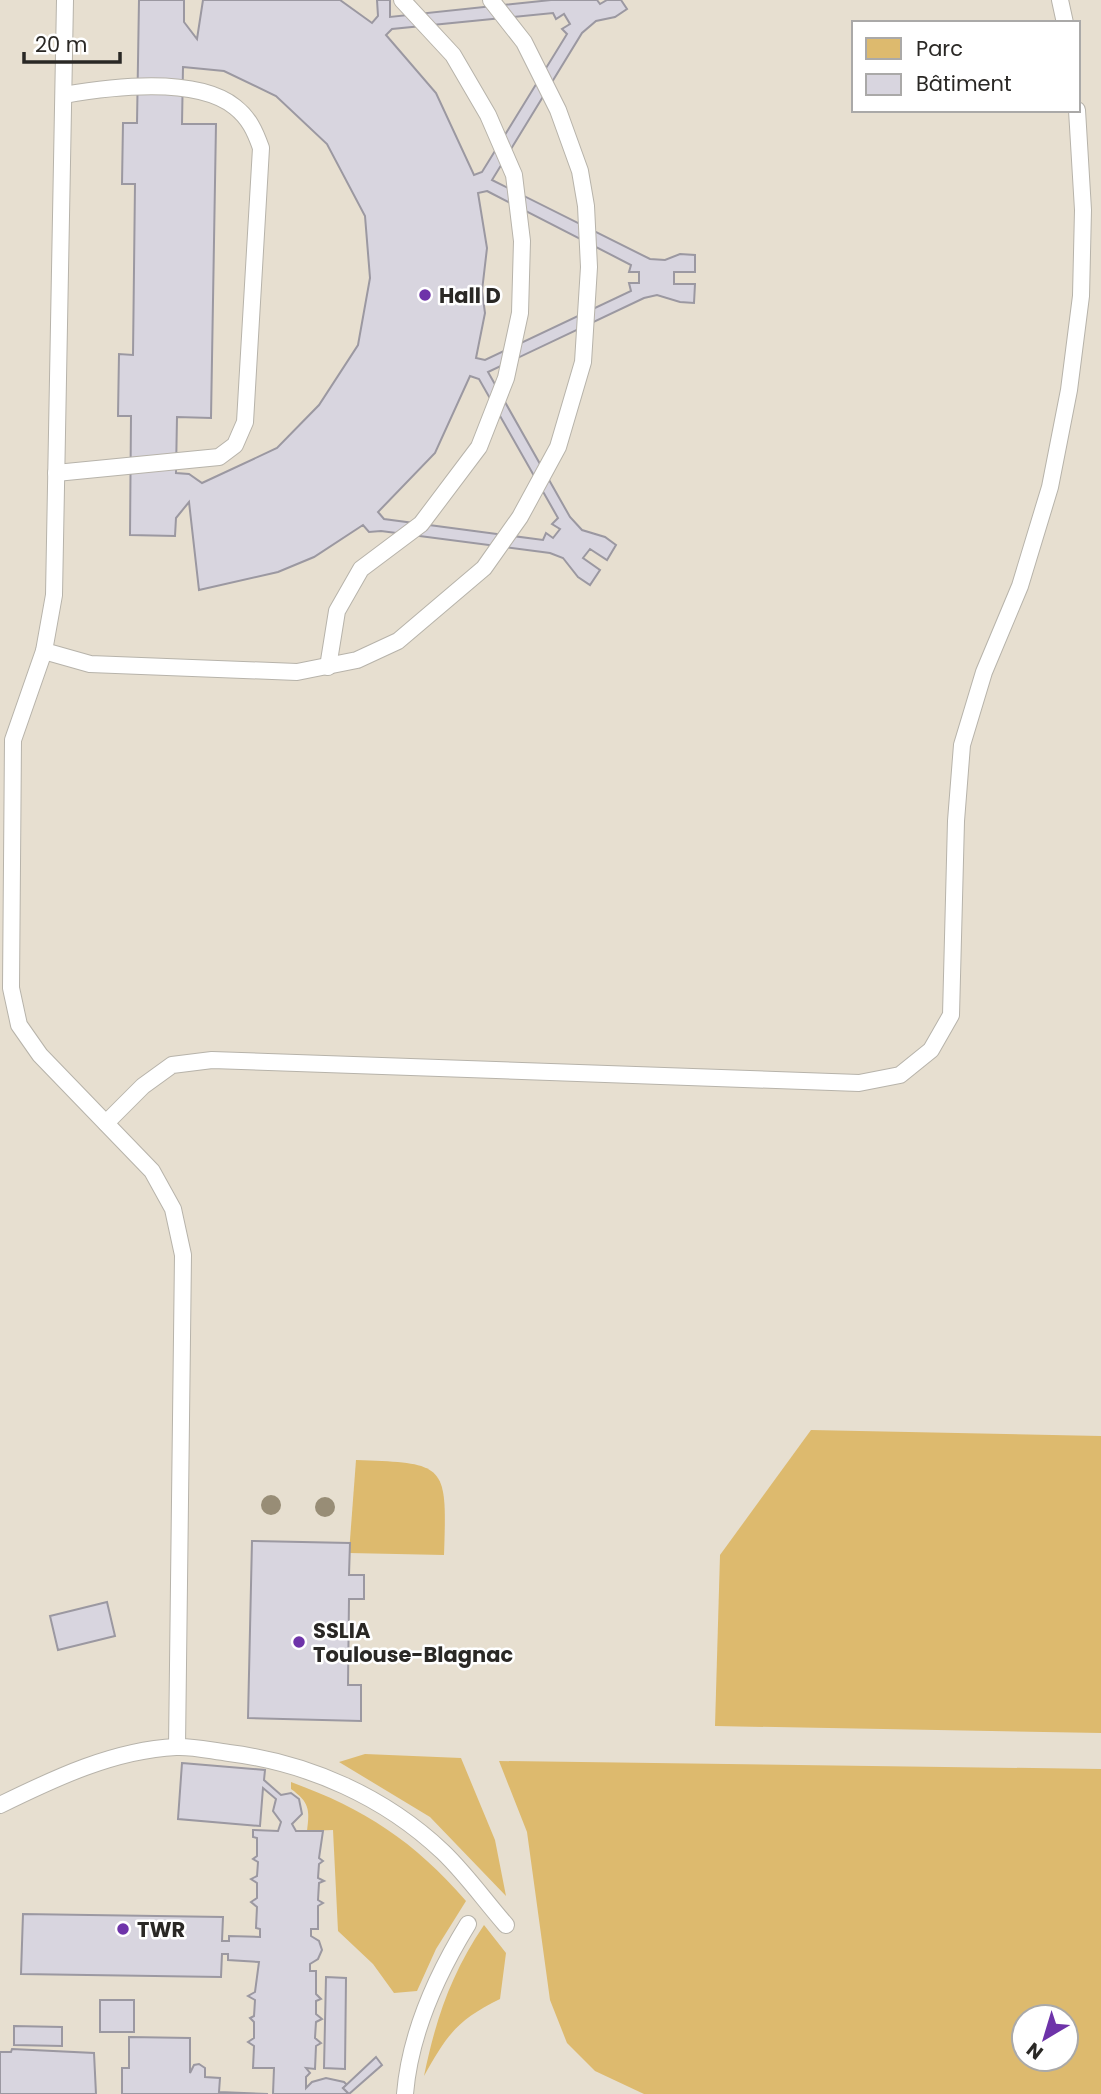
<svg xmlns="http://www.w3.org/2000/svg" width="1101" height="2094" font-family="Poppins,sans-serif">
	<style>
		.built { fill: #e7dfd0; fill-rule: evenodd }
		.green { fill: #ddba6e; fill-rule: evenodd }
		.building { fill: #d8d5df; stroke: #9b98a1; stroke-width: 2; fill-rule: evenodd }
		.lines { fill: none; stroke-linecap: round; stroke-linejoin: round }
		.service-casing { stroke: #b7b3aa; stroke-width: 18 }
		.service { stroke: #fff; stroke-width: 16 }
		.tree { fill: #988d76 }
		.poi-dot { fill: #6e33a9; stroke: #fff; stroke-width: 2.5 }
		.labels { text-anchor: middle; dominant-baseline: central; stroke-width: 5; stroke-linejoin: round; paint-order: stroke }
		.poi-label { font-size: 21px; font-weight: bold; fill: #2a2825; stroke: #fff; text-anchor: start }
	</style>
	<rect width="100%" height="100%" fill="#f0ece2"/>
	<path class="built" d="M0 0H1101V2094H0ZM854 23H1078V110H854ZM1024 2017H1066V2059H1024Z"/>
	<g class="green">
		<path d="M811 1430 1101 1436V1733L715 1726 720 1555Z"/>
		<path d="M356 1460C447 1463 447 1464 444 1555L349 1553Z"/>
		<path d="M365 1754 461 1758 495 1840 506 1896 430 1817 339 1762Z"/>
		<path d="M499 1761 1101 1769V2094H644L595 2071 567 2043 550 2000 527 1832ZM1024 2017H1066V2059H1024Z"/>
		<path d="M291 1782C365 1809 414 1841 466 1901L436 1949 417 1991 394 1993 373 1964 338 1931 333 1830 307 1831C310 1809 309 1802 291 1789Z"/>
		<path d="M484 1925 506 1953 500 1999C457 2020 447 2035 424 2076 436 2018 451 1974 484 1925Z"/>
	</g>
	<g class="building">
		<path d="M139 0H184V22L197 39 203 0H340L372 23 378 16 377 0H390V17L551 0H597L600 4 607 0H621L627 9 615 17 596 21 582 33 492 180 650 259 665 260 680 254 695 255V272H674V284H695L694 303 680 302 657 295 644 298 488 372 570 517 582 530 605 537 616 545 607 560 590 549 583 558 600 570 590 585 578 577 563 558 550 553 381 531 369 532 363 525 314 557 278 572 199 590 189 502 176 518 175 536 130 535 131 416H118L119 354 133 355 135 184H122L123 123H137ZM553 13 556 19 564 14 570 24 562 29 567 34 482 172 474 175 436 93 386 35 392 29ZM183 67 224 71 276 96 327 144 365 216 370 278 358 345 319 405 277 448 202 483 189 474 176 473 177 417 211 418 216 124H182ZM487 191 631 265 629 272H639V283H629L631 291 485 360 476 358 485 313 482 291 487 248 478 193ZM470 376 479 379 558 518 552 524 560 529 553 538 546 533 543 540 384 519 378 512 435 453Z"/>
		<path d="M252 1541 350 1543 349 1575H364V1599H349L348 1685H361V1721L248 1718Z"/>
		<path d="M107 1602 115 1636 58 1650 50 1616Z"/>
		<path d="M182 1763 265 1770 264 1780 281 1795 291 1793 299 1799 302 1814 292 1824 296 1831H323L319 1858 323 1861 319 1864 318 1878 324 1881 319 1883 318 1900 323 1903 318 1906V1929H311V1936L319 1941 322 1950 318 1959 310 1964V1971H316V1994L321 1999 316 2001V2014L322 2019 316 2022 315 2038 321 2043 316 2046 315 2069 306 2068 310 2073 306 2077V2088L312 2082 326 2078 344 2082 347 2085 343 2088 349 2094H273L274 2068H253L254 2046 248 2042 254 2038V2022L250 2018 254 2016 255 2000 248 1996 255 1992 259 1962 228 1960V1954H222L221 1977 21 1974 23 1914 223 1917 222 1941H229V1936L260 1937V1929L256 1928 257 1907 251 1902 257 1898V1883L251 1879 257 1876 258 1862 253 1859 257 1856V1838L253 1837V1830L278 1831 281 1822 273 1811 276 1799 263 1788 260 1826 178 1819Z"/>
		<path d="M326 1977 346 1978 345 2069 324 2068Z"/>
		<rect x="100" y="2000" width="34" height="32"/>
		<path d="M14 2026 62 2027V2046L14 2045Z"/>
		<path d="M129 2037 190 2038V2073L194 2065 199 2064 205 2068V2077L220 2078 219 2092 268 2094H122V2068H129Z"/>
		<path d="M12 2049 94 2053 96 2094H0V2052H11Z"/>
		<path d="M376 2057 382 2065 349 2094 343 2088Z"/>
	</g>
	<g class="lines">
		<g class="service-casing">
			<g id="service">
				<path d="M65 0 54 595 44 651 13 740 11 988 19 1025 40 1055 152 1171 173 1209 183 1255 177 1747"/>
				<path d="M1060 0 1065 23"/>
				<path d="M56 473 219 457 235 445 245 422 261 148C255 131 249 118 235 107 196 76 110 87 64 95"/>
				<path d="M44 651 90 664 297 672 357 660 398 641 484 568 520 517 558 447 583 362 589 267 586 206 580 171 558 110 524 42 491 0"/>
				<path d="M328 667 337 611 361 569 421 524 479 447 506 378 520 313 522 241 514 175 488 115 453 55 402 0"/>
				<path d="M106 1123 143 1086 172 1065 212 1060 859 1083 900 1075 931 1050 951 1015 956 821 962 745 984 672 1020 586 1050 487 1069 390 1081 296 1083 210 1077 110"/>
				<path d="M0 1805C55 1778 114 1750 176 1747 193 1746 212 1751 229 1753 309 1763 385 1797 443 1852 466 1874 485 1901 506 1925"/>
				<path d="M405 2094C410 2033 436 1976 468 1924"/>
			</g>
		</g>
		<use href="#service" class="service"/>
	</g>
	<g class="tree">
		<circle cx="271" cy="1505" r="10"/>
		<circle cx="325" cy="1507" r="10"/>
	</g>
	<g class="poi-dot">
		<circle cx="425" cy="295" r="7"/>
		<circle cx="299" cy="1642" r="7"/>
		<circle cx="123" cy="1929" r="7"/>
	</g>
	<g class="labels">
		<g class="poi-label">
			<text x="439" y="295">Hall D</text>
			<text x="313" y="1630">SSLIA<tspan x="313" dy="24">Toulouse-Blagnac</tspan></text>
			<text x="137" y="1929">TWR</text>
		</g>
	</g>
	<rect x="852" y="21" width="228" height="91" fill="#ffffff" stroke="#aaa9a8" stroke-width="2"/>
	<rect x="866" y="38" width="35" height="21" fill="#ddba6e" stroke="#aaa9a8" stroke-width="2"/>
	<text x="916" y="56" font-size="21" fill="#2a2825">Parc</text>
	<rect x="866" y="74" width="35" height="21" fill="#d8d5df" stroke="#aaa9a8" stroke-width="2"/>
	<text x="916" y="91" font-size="21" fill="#2a2825">Bâtiment</text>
	<g transform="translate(1045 2038) rotate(218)"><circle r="33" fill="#ffffff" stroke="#aaa9a8" stroke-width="2"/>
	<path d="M0-5L12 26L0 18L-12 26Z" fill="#6e33a9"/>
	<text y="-10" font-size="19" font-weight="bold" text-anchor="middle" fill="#2a2825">N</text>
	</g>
	<path d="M24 52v10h96v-10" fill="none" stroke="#2a2825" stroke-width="3.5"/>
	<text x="35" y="52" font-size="21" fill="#2a2825" stroke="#ffffff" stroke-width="5" paint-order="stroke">20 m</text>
</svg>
